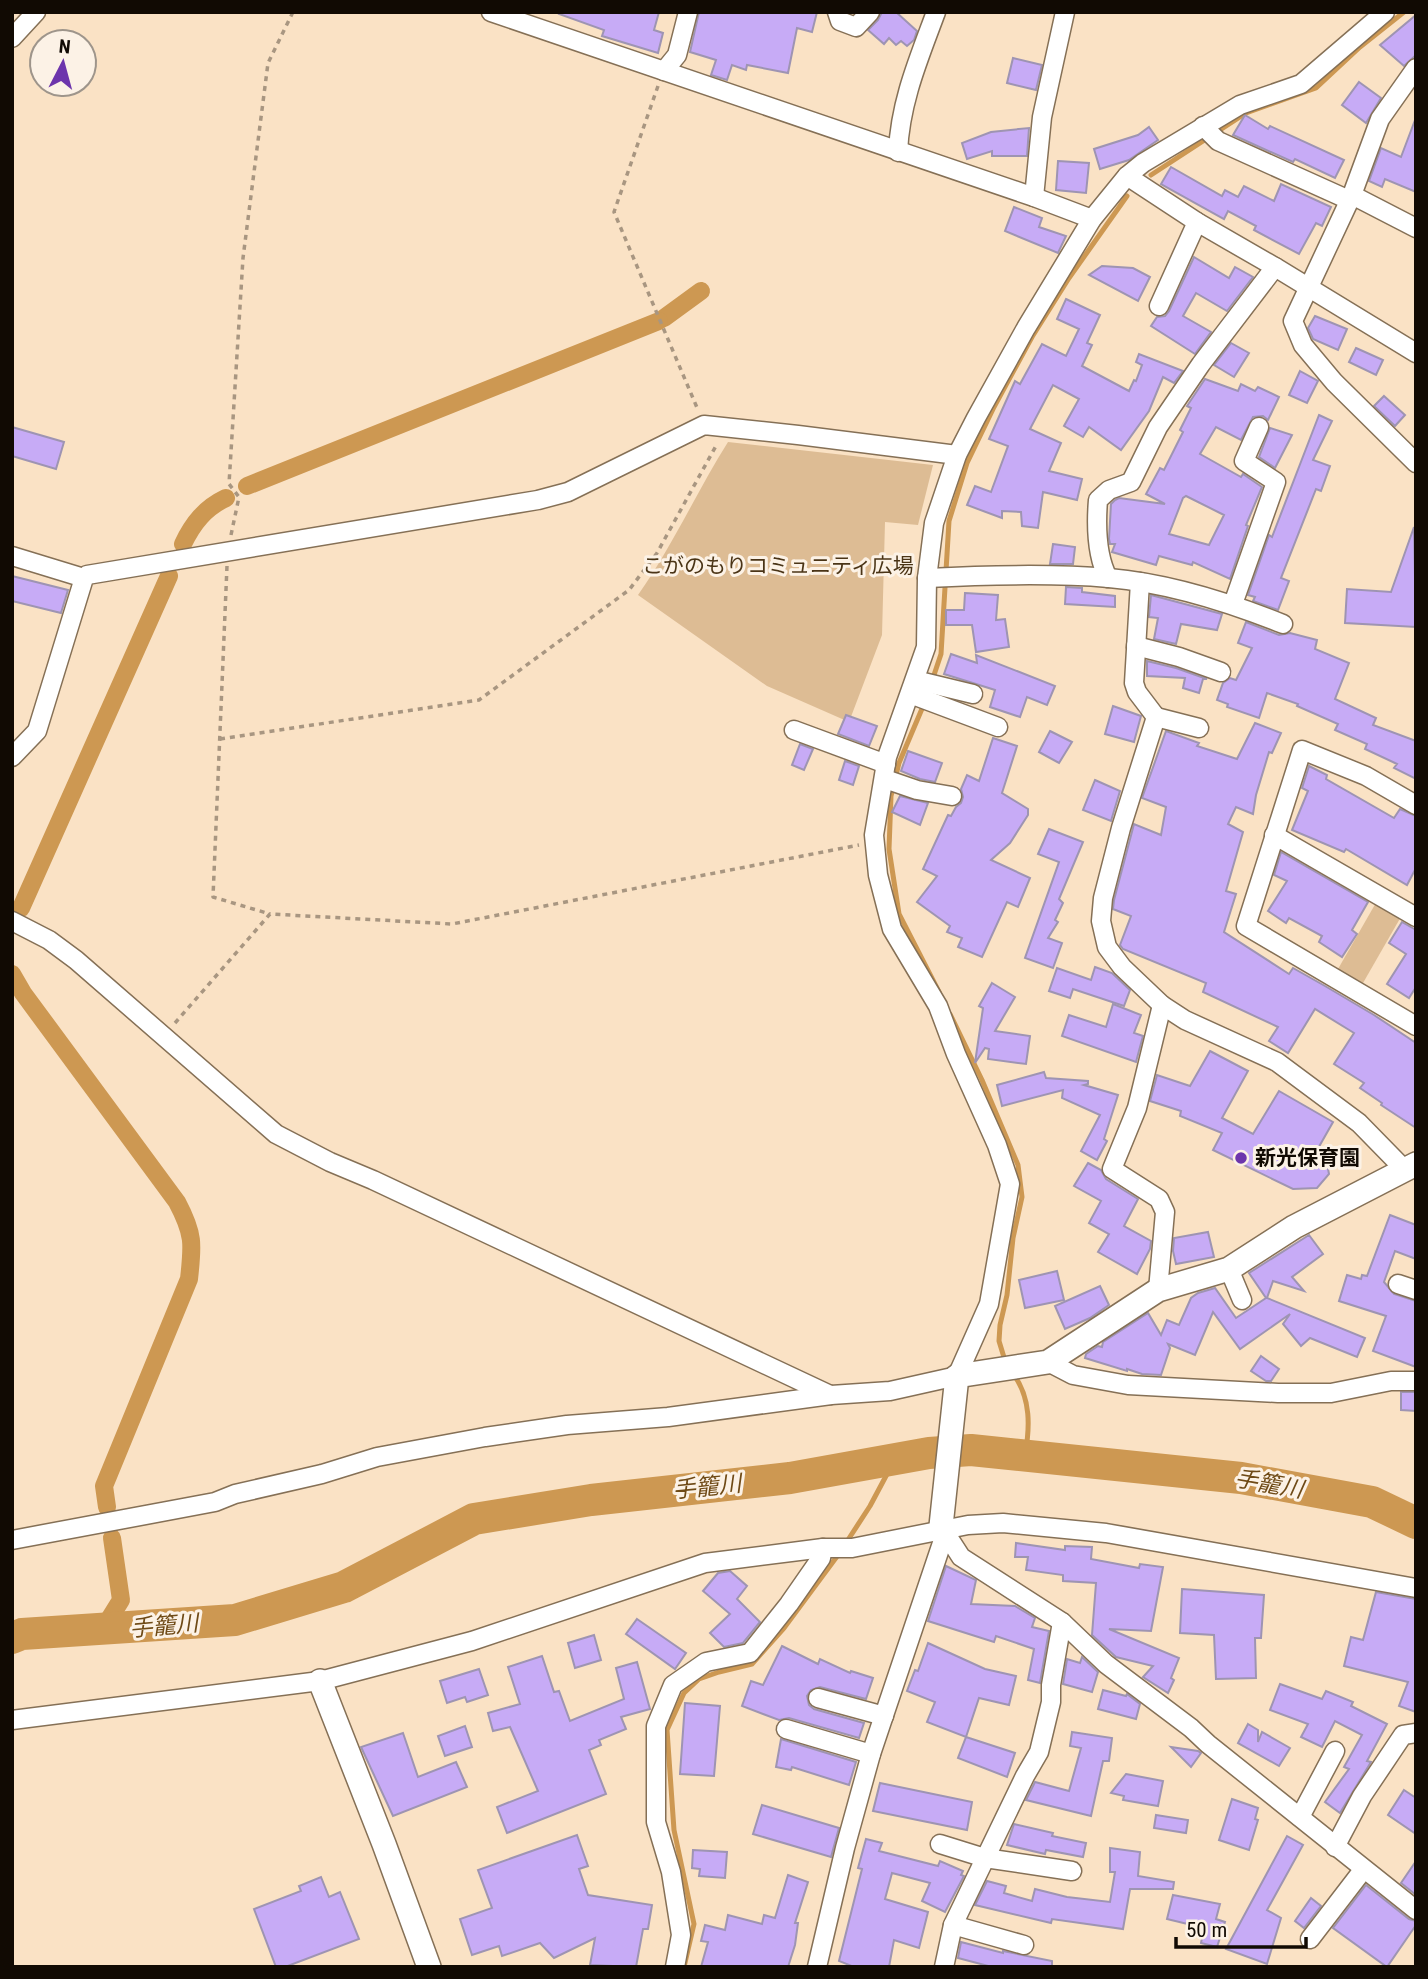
<svg xmlns="http://www.w3.org/2000/svg" width="1428" height="1979" font-family="'Roboto Condensed','Noto Sans JP',sans-serif">
	<style>
		.green { fill: #ddbc94 }
		.lines { fill: none; stroke-linecap: round; stroke-linejoin: round }
		.stream { stroke: #cd9852; stroke-width: 5 }
		.canal { stroke: #cd9852; stroke-width: 18 }
		.river { stroke: #cd9852; stroke-width: 32 }
		.building { fill: #c7abf6; stroke: #9e94b2; stroke-width: 2; fill-rule: evenodd }
		.minor-casing { stroke: #857056; stroke-width: 21 }
		.tertiary-casing { stroke: #857056; stroke-width: 26 }
		.path { stroke: #a89681; stroke-width: 3.5; stroke-dasharray: 5 5; stroke-linecap: butt }
		.minor { stroke: #fff; stroke-width: 18 }
		.tertiary { stroke: #fff; stroke-width: 23 }
		.poi-dot { fill: #6d35ac; stroke: #fcf2e6; stroke-width: 2.5 }
		.labels { text-anchor: middle; dominant-baseline: central; stroke-width: 6; stroke-linejoin: round; paint-order: stroke }
		.park-label { font-size: 21px; fill: #4a3416; stroke: #fcf2e6 }
		.poi-label { font-size: 21px; font-weight: bold; fill: #110a03; stroke: #fcf2e6; text-anchor: start }
		.water-label { font-size: 23px; font-style: italic; fill: #6f4a16; stroke: #fcf2e6 }
	</style>
	<rect width="100%" height="100%" fill="#fae2c5"/>
	<g class="green">
		<path d="M728 442 933 465 918 525 885 522 882 635 849 722 767 686 638 595C672 547 696 493 728 442Z"/>
		<path d="M1377 901 1402 915 1363 983 1338 969Z"/>
	</g>
	<g class="lines">
		<g class="stream">
			<path d="M1151 175 1246 113 1316 88 1360 47 1404 12"/>
			<path d="M932 681 941 654 949 521 967 463 994 407 1032 337 1069 278 1127 196"/>
			<path d="M924 704 899 763 891 796 889 849 899 914 939 992"/>
			<path d="M950 1014 982 1080 1018 1165 1022 1197 1013 1238 1007 1295 1000 1325 999 1341 1006 1364"/>
			<path d="M1014 1375C1031 1399 1030 1427 1025 1455"/>
			<path d="M846 1543 870 1506 894 1461"/>
			<path d="M684 1967 694 1924 674 1830 667 1730 684 1693 699 1679 719 1672 752 1664 784 1628 841 1551"/>
		</g>
		<g class="canal">
			<path d="M664 318 701 291"/>
			<path d="M247 486 659 321"/>
			<path d="M183 544C193 523 205 508 226 498"/>
			<path d="M21 908 169 576"/>
			<path d="M12 974 23 993 177 1202C194 1234 193 1244 189 1279L104 1486 107 1507"/>
			<path d="M103 1629 121 1600 112 1538"/>
		</g>
		<path class="river" d="M12 1638 22 1634 235 1620 344 1587 474 1519 591 1500 790 1478 929 1453 971 1450 1241 1478 1372 1502 1416 1523"/>
	</g>
	<g class="building">
		<path d="M560 12H659L654 30 663 33 658 53 602 36 604 30 559 14Z"/>
		<path d="M699 12H817L812 32 797 28 788 73 747 65 746 70 732 65 727 80 711 75 716 60 690 52Z"/>
		<path d="M882 12H896L917 31 914 40 907 46 901 41 896 45 889 38 884 44 868 30 878 20Z"/>
		<path d="M1416 15V55L1404 66 1380 45Z"/>
		<path d="M1013 58 1042 65 1036 90 1007 83Z"/>
		<path d="M1359 82 1381 98 1366 123 1342 105Z"/>
		<path d="M1245 115 1268 129 1270 126 1344 160 1335 178 1295 159 1293 162 1233 135Z"/>
		<path d="M1415 120 1416 192 1385 179 1382 187 1369 181 1381 148 1401 157Z"/>
		<path d="M1149 127 1158 140 1129 160 1100 169 1094 149 1138 135Z"/>
		<path d="M1029 128 1027 156H992V151L967 159 962 143 991 132Z"/>
		<path d="M1058 161 1089 163 1086 193 1056 190Z"/>
		<path d="M1171 167 1222 196 1225 190 1238 197 1244 186 1274 201 1281 184 1331 207 1322 226 1316 223 1299 254 1254 230 1256 226 1228 211 1224 219 1161 184Z"/>
		<path d="M1014 207 1042 218 1039 227 1066 236 1058 253 1005 231Z"/>
		<path d="M1194 257 1229 278 1235 267 1253 277 1227 311 1196 293 1183 316 1211 332 1195 354 1151 326 1157 317 1165 316 1169 311Z"/>
		<path d="M1102 266 1133 268 1150 277 1138 301 1089 275Z"/>
		<path d="M1066 299 1100 315 1087 343 1092 345 1082 366 1129 391 1134 380 1136 381 1142 365 1136 362 1139 354 1183 371 1174 383 1163 377 1149 411 1121 450 1089 427 1083 437 1064 426 1079 399 1053 385 1030 429 1061 443 1049 471 1082 479 1077 500 1043 492 1038 528 1022 526 1021 512 1002 511V518L967 505 975 486 991 492 1008 446 989 439 1015 381 1020 384 1042 344 1066 356 1079 329 1057 319Z"/>
		<path d="M1315 316 1347 329 1338 350 1313 339 1308 328Z"/>
		<path d="M1231 343 1249 353 1234 377 1214 365Z"/>
		<path d="M1356 348 1383 360 1376 375 1349 362Z"/>
		<path d="M1300 371 1318 381 1307 403 1289 395Z"/>
		<path d="M1205 379 1238 391 1241 384 1255 391 1258 387 1279 397 1268 420 1263 416 1253 417 1241 440 1216 427 1200 454 1241 477 1243 474 1262 487 1246 525 1248 526 1230 579 1193 562 1192 565 1159 556 1156 565 1112 552 1115 544H1110L1109 539 1111 504 1115 500 1119 498 1165 504 1146 494 1160 468 1164 470 1183 432 1180 430 1191 408 1187 406ZM1186 496 1224 515 1209 545 1169 534 1183 498Z"/>
		<path d="M1384 396 1405 415 1395 426 1374 406Z"/>
		<path d="M1319 415 1332 421 1313 460 1330 466 1321 491 1316 489 1281 578 1289 581 1278 610 1253 601 1255 597 1248 595 1269 535 1272 537Z"/>
		<path d="M12 427 64 442 56 469 12 456Z"/>
		<path d="M1270 428 1292 435 1275 468 1259 457Z"/>
		<path d="M1414 527 1416 627 1345 623 1347 589 1391 592Z"/>
		<path d="M1053 544 1075 547 1073 564H1050Z"/>
		<path d="M12 576 68 590 61 613 12 601Z"/>
		<path d="M1066 587 1082 588V592L1115 596V607L1065 604Z"/>
		<path d="M965 593 998 595 996 620 1005 619 1009 647 976 652 972 625H946V610H964Z"/>
		<path d="M1151 595 1222 614 1217 630 1181 624 1176 644 1154 639 1158 618 1149 617Z"/>
		<path d="M1246 622 1279 635 1290 633 1317 640 1315 649 1349 663 1335 699 1376 718 1373 725 1416 741V779L1394 768 1397 764 1365 749 1367 744 1335 730 1338 724 1297 706 1298 704 1267 693 1259 718 1227 707 1228 704 1217 700 1223 683 1230 678 1236 680 1252 648 1238 643Z"/>
		<path d="M951 654 977 663 976 655 1055 686 1047 705 1027 697 1020 717 990 707 995 690 944 674Z"/>
		<path d="M1147 661 1176 668 1207 679H1203L1199 693 1183 688 1185 678 1147 676Z"/>
		<path d="M1113 706 1141 716 1134 742 1105 734Z"/>
		<path d="M846 715 877 726 869 746 838 734Z"/>
		<path d="M1255 723 1281 733 1272 753 1269 752 1256 795 1253 814 1236 807 1228 824 1243 832 1226 891 1236 894 1224 932 1289 974 1293 968 1325 986 1374 1015 1416 1043V1128L1381 1105 1382 1103 1360 1088 1364 1083 1334 1064 1354 1033 1315 1009 1288 1053 1269 1041 1278 1027 1203 992 1206 983 1123 949 1120 945 1131 916 1113 909 1114 900 1134 824 1161 835 1166 807 1142 798 1166 731 1199 743 1197 746 1237 759Z"/>
		<path d="M1050 731 1072 742 1059 763 1039 752Z"/>
		<path d="M993 738 1017 746 1002 793 1028 809V815L1010 843 991 860 1030 878 1018 907 1007 902 982 957 958 947 962 938 947 932 950 926 917 902 937 876 923 869 948 815 951 816 956 807 961 803 963 797 961 789 967 775 979 781Z"/>
		<path d="M800 744 813 749 804 770 792 765Z"/>
		<path d="M908 751 942 763 935 782 920 779 901 771Z"/>
		<path d="M845 761 859 766 853 785 839 780Z"/>
		<path d="M1309 766 1327 775 1326 779 1394 818 1400 809 1416 816V868L1407 885 1346 849 1344 852 1292 830 1308 791 1302 788Z"/>
		<path d="M1095 780 1120 791 1111 821 1083 810Z"/>
		<path d="M900 796 928 803 920 825 892 812Z"/>
		<path d="M1049 829 1083 842 1059 899 1063 903 1055 920 1058 922 1048 938 1062 943 1053 968 1025 958 1059 862 1038 854Z"/>
		<path d="M1281 852 1368 902 1352 930 1357 934 1342 957 1319 942 1322 936 1289 918 1286 923 1268 911 1287 881 1274 875Z"/>
		<path d="M1402 922 1416 930V987L1409 998 1387 984 1406 954 1389 943Z"/>
		<path d="M1095 967 1112 973 1130 990 1124 1006 1073 989 1070 998 1049 991 1057 968 1091 980Z"/>
		<path d="M992 983 1015 997 995 1031 1030 1036 1026 1064 988 1059 989 1049 985 1048 975 1063 983 1008 979 1006Z"/>
		<path d="M1113 1004 1141 1015 1134 1033 1143 1036 1136 1062 1062 1036 1069 1015 1106 1027Z"/>
		<path d="M1210 1051 1248 1071 1222 1118 1253 1134 1279 1091 1333 1122 1316 1152 1326 1158 1329 1174 1317 1188 1293 1189 1213 1150 1222 1133 1180 1116 1181 1111 1150 1101 1157 1075 1190 1086Z"/>
		<path d="M1044 1072 1046 1078 1088 1081V1084L1084 1085 1118 1095 1104 1139 1107 1141 1097 1160 1081 1151 1100 1115 1062 1098 1063 1090 1002 1106 997 1085Z"/>
		<path d="M1088 1163 1101 1170 1106 1179 1138 1199 1124 1226 1151 1241 1150 1249 1137 1274 1098 1252 1109 1234 1089 1223 1101 1201 1074 1186Z"/>
		<path d="M1390 1215 1416 1225V1259L1395 1251 1384 1282 1394 1294 1416 1301V1367L1373 1351 1386 1316 1339 1301 1347 1275 1361 1279 1362 1275 1367 1276Z"/>
		<path d="M1208 1232 1214 1257 1176 1264 1173 1251 1174 1238Z"/>
		<path d="M1309 1235 1323 1254 1292 1277 1304 1291 1273 1281 1267 1298 1365 1338 1357 1357 1310 1338 1301 1346 1283 1324 1290 1314 1240 1349 1213 1312 1195 1355 1168 1344 1170 1348 1161 1375 1142 1374 1127 1369V1371L1085 1358 1086 1354 1098 1346 1102 1347 1103 1342 1148 1313 1161 1335 1167 1320 1179 1325 1191 1298 1198 1293 1215 1288 1236 1318 1266 1298 1249 1273Z"/>
		<path d="M1057 1271 1064 1300 1025 1308 1019 1280Z"/>
		<path d="M1100 1286 1109 1305 1090 1318 1065 1329 1055 1306Z"/>
		<path d="M1261 1356 1279 1369 1271 1381H1266L1251 1371Z"/>
		<path d="M1401 1392H1416V1411L1401 1410Z"/>
		<path d="M1016 1543 1065 1550V1546L1092 1547 1091 1559 1139 1568 1140 1564 1163 1567 1151 1631 1109 1629 1179 1658 1171 1678 1174 1680 1168 1693 1143 1677 1153 1666 1116 1657 1092 1635 1096 1583 1063 1581V1575L1026 1570 1028 1557H1015Z"/>
		<path d="M946 1566 976 1580 971 1604 1015 1606 1035 1618 1032 1627 1049 1631 1040 1683 1028 1680 1034 1649 996 1636 994 1642 928 1621Z"/>
		<path d="M730 1571 747 1586 737 1599 760 1622 743 1643 724 1647 710 1633 730 1614 703 1591 718 1573Z"/>
		<path d="M1182 1589 1264 1595 1261 1638H1255L1256 1678 1216 1679 1214 1635 1180 1633Z"/>
		<path d="M1376 1592 1416 1599V1712L1399 1706 1408 1682 1344 1666 1351 1637 1363 1640Z"/>
		<path d="M637 1619 686 1653 675 1669 626 1634Z"/>
		<path d="M594 1635 601 1660 575 1668 568 1643Z"/>
		<path d="M928 1643 985 1669 1016 1676 1009 1705 979 1698 966 1737 927 1722 935 1702 907 1691 915 1670 918 1671Z"/>
		<path d="M782 1646 818 1664 820 1659 850 1673 851 1671 873 1678 866 1699 820 1687 811 1690 807 1696 809 1705 814 1709 864 1723 859 1738 789 1718 779 1720 742 1706 751 1681 763 1685Z"/>
		<path d="M542 1656 554 1692 559 1691 570 1721 624 1699 616 1668 637 1662 650 1709 621 1717 626 1729 599 1740 601 1745 589 1750 606 1794 507 1833 497 1807 538 1791 510 1727 493 1731 488 1713 520 1704 508 1667Z"/>
		<path d="M1082 1657 1098 1672 1092 1692 1063 1684 1067 1659 1080 1663Z"/>
		<path d="M479 1669 488 1695 467 1702 465 1697 447 1703 440 1681Z"/>
		<path d="M1280 1684 1322 1699 1326 1691 1353 1702 1351 1706 1387 1724 1367 1761 1371 1762 1340 1813 1325 1802 1349 1769 1344 1767 1362 1735 1335 1721 1322 1747 1301 1737 1308 1724 1270 1710Z"/>
		<path d="M1103 1690 1126 1696 1127 1694 1140 1704 1136 1719 1098 1709Z"/>
		<path d="M685 1703 720 1706 714 1776 680 1774Z"/>
		<path d="M1248 1724 1258 1730V1742L1262 1732 1290 1748 1279 1766 1238 1743Z"/>
		<path d="M465 1726 472 1747 445 1756 438 1736Z"/>
		<path d="M1072 1732 1112 1738 1109 1761H1103L1091 1816 1026 1800 1035 1782 1069 1791 1081 1748 1070 1746Z"/>
		<path d="M403 1733 418 1777 456 1762 467 1787 393 1816 361 1747Z"/>
		<path d="M966 1737 1015 1753 1007 1777 958 1758Z"/>
		<path d="M781 1739 856 1762 849 1785 792 1767 791 1770 776 1767Z"/>
		<path d="M1171 1747 1198 1751 1201 1753 1191 1767Z"/>
		<path d="M1126 1774 1163 1781 1158 1806 1123 1800 1124 1796 1111 1793Z"/>
		<path d="M880 1783 972 1802 967 1830 873 1811Z"/>
		<path d="M1404 1790 1416 1798V1834L1388 1815Z"/>
		<path d="M1232 1799 1258 1808 1255 1819 1258 1820 1249 1850 1219 1840Z"/>
		<path d="M762 1805 839 1828 831 1857 753 1834Z"/>
		<path d="M1156 1815 1188 1820 1186 1833 1154 1828Z"/>
		<path d="M1014 1824 1053 1833 1052 1836 1086 1843 1083 1857 1046 1850 1045 1854 1007 1845Z"/>
		<path d="M577 1835 588 1866 579 1869 588 1895 652 1905 648 1929H643L636 1967 590 1965 595 1938 554 1958 540 1943 502 1956 499 1946 472 1955 460 1919 492 1908 478 1870Z"/>
		<path d="M1287 1836 1303 1845 1267 1910 1281 1918 1267 1964 1226 1949Z"/>
		<path d="M866 1839 882 1843 879 1851 938 1866 940 1861 963 1871 961 1875 964 1876 945 1912 922 1901 930 1883 892 1873 885 1899 928 1912 919 1948 894 1940 889 1967H854L839 1961 862 1869 858 1868Z"/>
		<path d="M1110 1848 1140 1852 1138 1876 1174 1882 1173 1889H1130L1123 1929 1052 1919 1051 1923 975 1905 987 1881 1006 1886 1004 1893 1032 1901 1035 1889 1067 1897 1110 1902 1115 1872H1110Z"/>
		<path d="M693 1850 727 1852 725 1878 699 1876 700 1869 692 1868Z"/>
		<path d="M1416 1861V1895L1401 1883Z"/>
		<path d="M788 1875 808 1882 795 1923H798L795 1945 788 1967H701L708 1942 701 1941 705 1925 725 1930 728 1915 762 1924 764 1915 775 1918Z"/>
		<path d="M321 1877 329 1897 340 1892 359 1939 285 1967H276L254 1909 301 1891 299 1886Z"/>
		<path d="M1366 1885 1409 1919 1416 1921V1925L1387 1967 1333 1928Z"/>
		<path d="M1173 1895 1220 1904 1216 1919 1225 1922 1217 1947 1201 1943 1204 1928 1167 1919Z"/>
		<path d="M1311 1898 1321 1906 1304 1928 1295 1921Z"/>
		<path d="M961 1942 1003 1953V1951L1052 1961V1967H992L958 1958Z"/>
	</g>
	<g class="lines">
		<g class="minor-casing">
			<g id="minor">
				<path d="M491 12 1034 197 1092 219"/>
				<path d="M837 12 840 21 856 27 870 12"/>
				<path d="M12 38 36 12"/>
				<path d="M1416 68 1380 119 1352 195 1293 321 1303 345 1334 382 1416 463"/>
				<path d="M664 71 677 55 688 12"/>
				<path d="M1203 126 1218 141 1349 200"/>
				<path d="M898 152C900 102 919 58 936 12"/>
				<path d="M1127 176 1197 222 1275 267 1416 353"/>
				<path d="M1352 195 1416 228"/>
				<path d="M1034 197 1042 117 1065 12"/>
				<path d="M1159 306 1197 222"/>
				<path d="M12 556 84 578"/>
				<path d="M927 578C986 575 1050 573 1109 578 1168 583 1228 602 1283 624"/>
				<path d="M1108 578C1096 555 1096 525 1098 500L1109 490 1131 482 1158 427 1201 364 1275 267"/>
				<path d="M1140 582 1134 683 1137 692 1156 717 1121 828 1103 898 1101 921 1107 947 1122 967 1162 1005 1185 1020 1277 1062 1359 1123 1405 1170"/>
				<path d="M1233 604 1276 482 1244 461 1259 427"/>
				<path d="M1136 646 1179 657 1221 672"/>
				<path d="M915 680 973 694"/>
				<path d="M910 694 998 727"/>
				<path d="M1156 717 1199 728"/>
				<path d="M794 730 886 764"/>
				<path d="M12 757 37 731 84 578 87 575 538 500 568 492 704 425 798 435 957 455"/>
				<path d="M885 779 917 790 952 796"/>
				<path d="M1416 805 1366 776 1302 750 1246 926 1416 1026"/>
				<path d="M1274 835 1416 917"/>
				<path d="M12 921 49 940 76 960 276 1134 330 1162 373 1180 830 1395"/>
				<path d="M1229 1269 1242 1300"/>
				<path d="M1398 1284 1416 1290"/>
				<path d="M1158 1290 1165 1212 1159 1199 1112 1169 1137 1108 1162 1005"/>
				<path d="M1048 1362 1073 1375 1128 1385 1278 1393H1331L1391 1381H1416"/>
				<path d="M941 1526 961 1557 1062 1622 1106 1664 1191 1728 1208 1744 1416 1910"/>
				<path d="M12 1540 215 1502 235 1494 322 1474 377 1457 485 1437 567 1425 668 1417 831 1395 890 1391 957 1376 989 1304 1010 1184 997 1145 956 1054 938 1006 892 929 878 875 874 835 887 757 926 647 927 578 934 523 957 455 976 418 1026 328 1092 219 1127 176 1143 163 1240 105 1301 84 1385 12"/>
				<path d="M818 1698 884 1716"/>
				<path d="M12 1720 320 1681 472 1641 705 1563 823 1548H852L968 1525 1003 1523 1106 1533 1416 1588"/>
				<path d="M786 1729 871 1754"/>
				<path d="M1300 1817 1335 1751"/>
				<path d="M940 1844 985 1858 1072 1871"/>
				<path d="M1335 1847 1362 1796 1403 1735 1416 1733"/>
				<path d="M953 1925 1024 1945"/>
				<path d="M1310 1939 1363 1870"/>
				<path d="M675 1967 681 1935 671 1872 656 1822V1726L673 1685 706 1662 750 1653 789 1604 821 1558 823 1548"/>
				<path d="M817 1967 845 1848 871 1754 946 1531"/>
				<path d="M944 1967 953 1925 1025 1776 1039 1752 1051 1702V1685L1062 1622"/>
			</g>
		</g>
		<g class="tertiary-casing">
			<g id="tertiary">
				<path d="M941 1526 957 1376 1048 1362 1158 1290 1229 1269 1294 1227 1416 1164"/>
				<path d="M320 1681 384 1844 429 1967"/>
			</g>
		</g>
		<g class="path">
			<path d="M658 86 614 212 698 410"/>
			<path d="M231 535 239 497 229 484 243 258 268 63 293 12"/>
			<path d="M227 566 213 897 270 914"/>
			<path d="M220 739 479 700 629 590 657 553 717 444"/>
			<path d="M175 1023 270 914 452 924 859 845"/>
		</g>
		<use href="#minor" class="minor"/>
		<use href="#tertiary" class="tertiary"/>
	</g>
	<circle class="poi-dot" cx="1241" cy="1158" r="7"/>
	<g class="labels">
		<g class="park-label">
			<text x="778" y="566">こがのもりコミュニティ広場</text>
		</g>
		<g class="poi-label">
			<text x="1255" y="1158">新光保育園</text>
		</g>
		<g class="water-label">
			<text transform="translate(1269 1484) rotate(10)">手籠川</text>
			<text transform="translate(707 1487) rotate(-6)">手籠川</text>
			<text transform="translate(164 1626) rotate(-5)">手籠川</text>
		</g>
	</g>
	<rect width="1428" height="1979" fill="none" stroke="#110a03" stroke-width="28"/>
	<g transform="translate(63 63) rotate(6)"><circle r="33" fill="#fcf2e6" stroke="#9e958b" stroke-width="2"/>
	<path d="M0-5L12 26L0 18L-12 26Z" fill="#6d35ac"/>
	<text y="-10" font-size="19" font-weight="bold" text-anchor="middle" fill="#110a03">N</text>
	</g>
	<path d="M1176 1937v10h130v-10" fill="none" stroke="#110a03" stroke-width="3.5"/>
	<text x="1186" y="1937" font-size="21" fill="#110a03" stroke="#fcf2e6" stroke-width="5" paint-order="stroke">50 m</text>
</svg>
